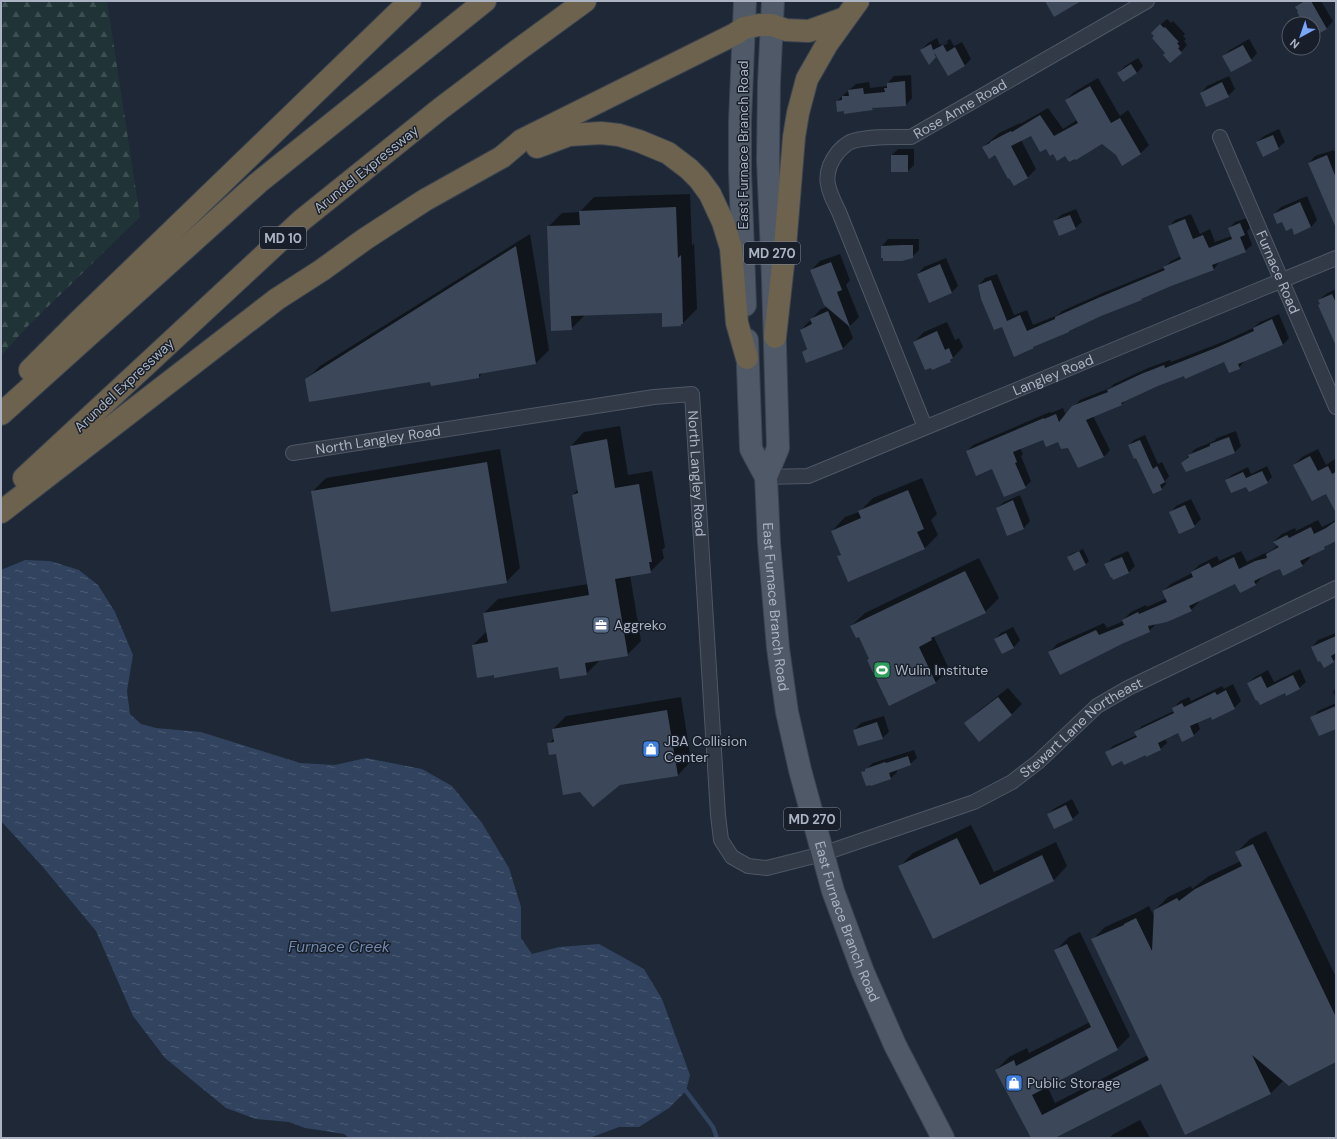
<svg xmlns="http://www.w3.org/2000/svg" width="1337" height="1139" font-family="'DM Sans',sans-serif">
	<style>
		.forest { fill: url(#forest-firs) }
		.water { fill: url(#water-ripples) }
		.shadow { fill: #0007; fill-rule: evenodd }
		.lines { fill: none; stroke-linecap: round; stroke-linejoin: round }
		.stream { stroke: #31435e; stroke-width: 4.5 }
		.building { fill: #3c4859 }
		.minor-casing { stroke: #4f5765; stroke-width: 16 }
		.primary-casing { stroke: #3b4350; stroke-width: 24 }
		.motorway-casing { stroke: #3c4451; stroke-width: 24 }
		.minor { stroke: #323a47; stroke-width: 14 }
		.primary { stroke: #4f5967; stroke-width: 22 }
		.motorway { stroke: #6d624e; stroke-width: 22 }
		.labels { text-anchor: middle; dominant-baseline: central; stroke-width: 3; stroke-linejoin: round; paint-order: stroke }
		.shield { fill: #181f2b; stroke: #808796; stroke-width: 1 }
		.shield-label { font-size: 13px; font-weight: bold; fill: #acb4c4 }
		.street-label { font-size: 14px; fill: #acb4c4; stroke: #181f2b }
		.poi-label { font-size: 14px; fill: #acb4c4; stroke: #181f2b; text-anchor: start }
		.water-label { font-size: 15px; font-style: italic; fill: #738aae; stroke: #181f2b }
	</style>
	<defs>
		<pattern id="forest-firs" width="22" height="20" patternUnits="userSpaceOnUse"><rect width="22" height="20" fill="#203437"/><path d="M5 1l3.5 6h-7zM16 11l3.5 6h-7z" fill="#3e4f52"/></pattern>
		<pattern id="water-ripples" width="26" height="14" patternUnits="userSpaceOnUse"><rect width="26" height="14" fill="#31435e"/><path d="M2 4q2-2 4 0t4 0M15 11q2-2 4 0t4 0" fill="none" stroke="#4c5c73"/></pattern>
	</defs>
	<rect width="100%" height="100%" fill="#1e2836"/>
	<path class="forest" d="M1 1H107L140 217 26 328 1 356Z"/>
	<path class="water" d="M25 560 50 561 79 570 98 585 115 612 133 655 127 691 130 714 141 724 156 728 201 732 300 763 335 765 366 758 422 769 452 786 482 823 509 868 521 907V938L532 954 559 947 599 944 644 969 662 999 690 1075 686 1091 669 1108 639 1127H619L592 1137V1138H349L344 1134 305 1128 289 1122 256 1119 226 1108 165 1058 133 1016 96 931 42 866 1 821V570Z"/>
	<g class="shadow">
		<path d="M1302 1H1321L1333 21 1327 28 1313 36V24H1305L1296 7Z"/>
		<path d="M1167 19 1171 23 1173 21 1185 34 1183 36 1186 39 1184 41 1187 45 1181 52 1166 53 1159 26Z"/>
		<path d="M937 38 940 45 950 39 954 46 962 42 971 59 965 65 948 75 937 55 929 64 921 50 928 43ZM947 41 948 43 941 47V45Z"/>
		<path d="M1249 39 1257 53 1251 60 1223 56 1230 50Z"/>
		<path d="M1138 58 1143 66 1137 73 1123 81 1118 73 1125 66Z"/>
		<path d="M911 75 912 98 906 105 875 106 872 109 845 110 837 101 856 84 869 82 870 88 888 86V83L894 76Z"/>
		<path d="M1229 76 1235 89 1228 96 1201 93 1207 86Z"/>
		<path d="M1098 78 1120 116 1128 110 1149 145 1141 153 1123 165 1116 154 1102 142 1066 154 1046 148 1031 135 1021 140 1036 169 1028 177 1014 184 996 154 983 147 999 133 1012 127 1020 123V124L1048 108 1063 129 1077 120 1066 100 1074 92Z"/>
		<path d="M1279 129 1285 142 1278 148 1257 142 1264 136Z"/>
		<path d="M898 149H914V165L908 171 892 155Z"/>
		<path d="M1334 150 1336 155V213L1309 163 1315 156Z"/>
		<path d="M690 194 692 246 694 243 697 309 681 325 663 312 585 315 571 329 548 227 562 213 580 212 594 197Z"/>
		<path d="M1307 196 1317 220 1311 227 1295 233 1292 227 1274 214 1281 207Z"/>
		<path d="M1076 209 1082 222 1075 228 1054 222 1061 215Z"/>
		<path d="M1191 214 1200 234 1210 229 1215 242 1232 236 1229 228 1235 222 1247 218 1250 228 1247 231 1252 245 1245 251 1220 261 1214 269 1170 285 1143 297 1141 299 1100 315 1072 328 1069 331 1036 344 1033 348 1002 326 979 285 985 278 997 274 1014 315 1027 310 1033 325 1058 315 1062 311 1105 292 1164 268 1171 261 1181 256 1169 227 1175 220Z"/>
		<path d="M530 234 549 350 536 363 483 372 479 377 431 381 306 380 320 366Z"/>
		<path d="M888 239H919V250L912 257H882V246Z"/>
		<path d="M840 254 850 280 846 285 859 317 850 326 847 323 853 338 843 348 807 362 803 352 808 347 801 330 821 309 827 307 811 270 820 261Z"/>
		<path d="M946 258 958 286 952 292 918 274 924 267Z"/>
		<path d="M1336 289V334L1319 300 1326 294Z"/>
		<path d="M1279 314 1289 338 1283 345 1245 360 1239 368 1225 361 1184 375 1127 399 1122 404 1093 416 1110 450 1104 457 1069 447 1058 441 1043 439 1020 448 1023 454 1021 456 1031 481 1025 487 967 451 973 445 1050 412 1051 413 1063 408 1066 416 1080 400 1110 388 1114 384 1148 368 1170 360 1171 362 1225 341 1253 328 1260 322Z"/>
		<path d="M947 322 955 340 959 338 963 347 950 361 914 342 924 332Z"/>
		<path d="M620 426 628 475 652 471 665 547 662 550 664 558 650 572 630 575 641 641 627 655 600 660 586 674 559 666 494 674 473 645 487 631 484 613 498 599 588 584 573 495 578 489 571 446 584 432Z"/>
		<path d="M1236 431 1241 446 1235 452 1186 471 1182 463 1195 449 1214 441 1217 438Z"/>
		<path d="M1145 435 1158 464 1162 462 1169 476 1165 481 1166 484 1161 489 1137 457 1129 445 1134 440Z"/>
		<path d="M500 449 520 568 506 582 312 492 326 478Z"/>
		<path d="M1318 449 1326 465 1335 459 1336 461V511L1327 493 1294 465 1302 457Z"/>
		<path d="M1267 466 1272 477 1267 482 1247 485 1226 480 1232 475 1248 467 1251 474Z"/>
		<path d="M922 478 937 514 931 520 938 535 924 549 838 557 841 554 832 531 845 517 859 512 873 498Z"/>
		<path d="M1020 495 1030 521 1024 528 1007 534 997 508 1004 502Z"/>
		<path d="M1191 499 1201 519 1194 526 1170 513 1176 506Z"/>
		<path d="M1318 520 1322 527 1336 520V540L1328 544 1324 548 1309 555 1310 558 1302 566 1280 568 1263 576 1256 584 1236 583 1198 601 1199 602 1191 610 1157 623 1149 631 1060 674 1050 652 1057 644 1104 623 1107 628 1124 621 1123 620 1131 612 1146 605 1147 607 1167 598 1163 591 1171 584 1192 573V572L1199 565 1217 556 1219 561 1241 551 1247 562 1263 554 1269 552 1278 545 1274 541 1282 534 1295 528 1296 531Z"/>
		<path d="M1083 549 1089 561 1086 564 1074 570 1068 557 1071 554Z"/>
		<path d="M1128 551 1135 566 1129 572 1113 578 1106 565 1112 558Z"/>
		<path d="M979 558 999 598 985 612 936 635 934 637 949 669 935 683 870 658 859 635 851 626 865 613Z"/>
		<path d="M1013 627 1020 640 1014 647 1002 653 995 639 1001 633Z"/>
		<path d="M1336 633V659L1324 666 1312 647 1318 640Z"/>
		<path d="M1300 669 1306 682 1299 688 1285 692 1260 704 1248 683 1255 677 1268 670 1274 682Z"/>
		<path d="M1233 684 1241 701 1234 708 1197 721 1200 729 1194 735 1179 732 1165 739 1167 743 1160 749 1123 760 1107 752 1113 746 1137 735 1136 732 1142 726 1174 711 1173 708 1180 701 1189 697 1191 701 1222 686 1224 689Z"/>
		<path d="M1008 688 1022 704 1012 714 979 740 966 723 976 713Z"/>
		<path d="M1336 688V698L1333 692Z"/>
		<path d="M681 697 691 761 678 775 557 753 549 744 554 738 553 729 566 716Z"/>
		<path d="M1336 703V728L1312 718 1318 711Z"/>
		<path d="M884 716 889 732 882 738 854 730 861 723Z"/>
		<path d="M914 750 917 758 910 764 897 769V772L891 778 872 785 862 773 873 763Z"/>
		<path d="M1072 799 1079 813 1072 819 1048 814 1055 808Z"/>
		<path d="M971 825 994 872 1056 842 1067 866 1054 880 933 937 899 867 913 853Z"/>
		<path d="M1266 831 1336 977V1061L1284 1080 1271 1093 1186 1134 1161 1082 1053 1138H1032L996 1070 1009 1057 1027 1048 1029 1053 1090 1022 1056 950 1069 937 1080 932 1130 1036 1117 1049 1047 1086 1055 1103 1148 1055 1092 940 1105 927 1136 913 1149 906 1154 916 1155 910 1168 897 1191 886 1192 889 1209 876 1241 861 1237 852 1250 839Z"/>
		<path d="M1140 1120 1150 1138H1110L1112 1135Z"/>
	</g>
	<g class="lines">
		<path class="stream" d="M686 1091 713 1127 717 1138"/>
	</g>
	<g class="building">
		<path d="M1045 1H1081L1054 17Z"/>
		<path d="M1304 1H1311L1327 29 1313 37V24H1304L1297 12 1298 11 1295 7Z"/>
		<path d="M1160 24 1164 28 1165 27 1179 42 1177 43 1180 47 1178 48 1182 53 1170 63 1163 55 1165 53 1152 38 1154 36 1151 33Z"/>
		<path d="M931 44 933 50 943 45 947 52 955 47 965 66 948 76 934 52 936 57 929 65 920 50Z"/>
		<path d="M1243 45 1252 61 1231 72 1222 56Z"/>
		<path d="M1131 64 1137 73 1123 82 1117 73Z"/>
		<path d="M905 81 906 106 872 108 873 110 844 114V111L837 112 836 101 842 100V96H849L848 90 863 88 864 94 885 92 884 88H887V83Z"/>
		<path d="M1222 82 1229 97 1206 107 1200 93Z"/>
		<path d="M1090 86 1111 123 1120 118 1141 154 1122 166 1116 155 1102 144 1076 160 1075 159 1069 162 1065 156 1057 161 1053 154 1050 156 1046 149 1040 152 1031 136 1011 146 1028 178 1014 186 1009 178 1008 179 995 155 989 159 982 147 990 143V142L1003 135 1011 131 1012 132 1040 115 1054 136 1078 123 1065 100Z"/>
		<path d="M1273 135 1279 149 1263 157 1256 142Z"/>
		<rect x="891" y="155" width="17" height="17"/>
		<path d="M1327 155 1336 178V228L1308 163Z"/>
		<path d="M1300 202 1311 227 1294 235 1292 228 1286 231 1282 222 1277 224 1273 214Z"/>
		<path d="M676 207 678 258 681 255 683 324H681V326L662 327V313L571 316 572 330 551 331 547 226 580 225 579 211Z"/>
		<path d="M1070 215 1076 229 1059 236 1053 221Z"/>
		<path d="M1185 219 1193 239 1203 235 1209 248 1232 239 1228 228 1240 223 1245 235 1240 237 1246 252 1212 265 1214 270 1171 286 1141 299 1142 300 1101 316 1069 331V332L1033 347 1034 348 1014 357 1002 327 994 330 981 299 978 285 991 280 1007 321 1020 315 1027 331 1055 319V317L1098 298 1165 270 1163 267 1181 259 1168 226Z"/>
		<path d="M902 245H913V258L902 261H883V258H881V246Z"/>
		<path d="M516 246 536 364 479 374V378L431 386 430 382 309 402 305 379Z"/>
		<path d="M831 262 842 290 837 292 850 327 824 305 810 270Z"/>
		<path d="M940 264 952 293 929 303 917 274Z"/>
		<path d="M1332 294 1336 303V346L1318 305 1320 304 1318 300Z"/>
		<path d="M828 311 843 349 806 363 802 352 807 349 800 330 812 324 810 319Z"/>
		<path d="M1272 319 1283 345 1238 364 1240 369 1229 373 1224 362 1185 379 1184 376 1158 386 1121 403 1122 405 1086 420 1104 457 1078 468 1068 448 1061 449 1058 442 1046 447 1043 440 1013 452 1017 462 1015 463 1026 488 1004 497 992 469 976 476 966 451 1044 418V419L1056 414 1059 422 1072 406 1108 392 1107 390 1141 374 1164 365 1165 368 1218 347 1254 331 1253 328Z"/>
		<path d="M937 331 945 350 949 348 953 358 950 360 951 362 932 370 931 368 925 370 913 342Z"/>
		<path d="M1229 437 1235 453 1186 472 1181 463 1189 457 1188 455 1210 446V444Z"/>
		<path d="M607 439 615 488 639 484 652 562H649L651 573 615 579 628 656 585 663 587 675 560 679 558 667 494 678V675L477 678 472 645 488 642 483 613 589 595 572 495 578 493 570 446Z"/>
		<path d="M1140 440 1153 469 1157 466 1165 482 1160 485 1162 490 1153 494 1136 458 1134 459 1128 445Z"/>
		<path d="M1310 456 1318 471 1328 466 1332 474 1336 472V513L1326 494 1312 501 1293 465Z"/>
		<path d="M487 462 507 583 331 612 311 491Z"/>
		<path d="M1262 471 1268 483 1249 492 1246 487 1231 493 1225 480 1243 472 1246 478Z"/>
		<path d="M908 490 924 529 917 532 925 549 848 582 837 556 841 555 831 531 861 518 858 511Z"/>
		<path d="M1013 500 1024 529 1007 536 996 508Z"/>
		<path d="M1185 505 1195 527 1179 534 1169 512Z"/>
		<path d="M1336 521V541L1324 547 1325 549 1300 561 1303 566 1283 576 1280 569 1274 571 1254 581 1256 585 1240 593 1235 584 1189 606 1192 611 1167 622 1148 626 1150 632 1124 643 1060 675 1048 652 1096 630 1099 635 1124 625 1122 620 1138 612 1139 614 1167 602 1162 591 1193 577 1191 572 1209 563 1212 568 1234 557 1239 569 1255 561 1267 558 1266 554 1279 547 1273 542 1287 535 1289 538 1311 527 1314 534 1326 528Z"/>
		<path d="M1079 551 1086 565 1074 571 1067 557Z"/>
		<path d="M1122 557 1129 573 1113 580 1112 577 1111 578 1104 564Z"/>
		<path d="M965 571 986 613 931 638 932 640 919 647 936 683 889 706 867 660 869 659 859 637 856 638 850 626Z"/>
		<path d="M1006 633 1014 648 1002 654 994 639Z"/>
		<path d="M1336 636V653L1331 656 1334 662 1324 668 1320 661 1318 662 1311 647Z"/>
		<path d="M1293 675 1300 689 1286 696 1285 693 1260 705 1257 700 1256 701 1247 683 1261 676 1267 688Z"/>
		<path d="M1226 690 1235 709 1212 720 1211 717 1190 726 1194 736 1182 742 1178 733 1158 743 1161 750 1146 757V755L1124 765 1122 761 1112 766 1105 752 1137 737 1134 732 1174 713 1172 708 1182 703 1184 707 1215 692 1217 695Z"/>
		<path d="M998 697 1012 715 979 742 964 723Z"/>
		<path d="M1336 706V729L1319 736 1310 717Z"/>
		<path d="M667 710 678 776 620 785 593 807 580 792 563 795 556 754 549 755 547 743 554 742 552 729Z"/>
		<path d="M877 722 883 739 858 746 853 730Z"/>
		<path d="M908 756 911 765 889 773 891 779 871 786 870 785 866 786 861 772 865 771V769L885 762 886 763Z"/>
		<path d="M1066 805 1073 820 1054 829 1047 814Z"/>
		<path d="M957 838 980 885 1042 855 1054 881 933 939 898 866Z"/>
		<path d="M1253 844 1336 1017V1062L1289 1086 1252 1055 1271 1094 1185 1135 1161 1084 1055 1138H1031L995 1070 1014 1060 1016 1066 1091 1027 1054 950 1067 944 1118 1050 1032 1095 1042 1115 1149 1060 1091 939 1124 925V924L1136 918 1152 951 1154 910 1177 898 1179 901 1195 889 1242 866 1235 852Z"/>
	</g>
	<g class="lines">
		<g class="minor-casing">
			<g id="minor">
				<path id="s1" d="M1220 137 1336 407"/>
				<path id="s2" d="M925 427 839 212C828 190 820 175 838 152 842 148 846 143 853 141 871 136 892 137 911 137L1147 1"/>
				<path id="s3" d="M293 453 654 397 692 394 718 815 721 840 732 857 748 866 767 868 822 854 974 802 1012 782 1038 762 1097 706 1128 688 1336 588"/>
				<path id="s4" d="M766 477 808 476 1336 258"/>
			</g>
		</g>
		<g class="primary-casing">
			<g id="primary">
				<path d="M745 1 740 121V171L745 305"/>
				<path id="s5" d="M747 340 751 449 766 477 769 543 778 648 787 712 800 770 833 891 863 972 895 1045 943 1138"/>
				<path d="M766 477 778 448 773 279 768 160 769 82 773 1"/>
			</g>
		</g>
		<g class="motorway-casing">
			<g id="motorway">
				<path d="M537 147 569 135 601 133 619 135 639 141 668 153 689 169 699 179 710 194 723 222 731 248 737 323 747 358"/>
				<path d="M775 337 785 247 794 137 798 113 807 79 827 44 858 1"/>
				<path d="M30 370 78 322 410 1"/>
				<path d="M1 414 258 183 485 1"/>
				<path d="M24 478 302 220 440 109 518 50 585 1"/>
				<path d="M1 512 277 299 322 270 365 239 425 200 502 157 522 140 735 34 744 28 759 25H772L786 30 809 31 845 18"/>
			</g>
		</g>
		<use href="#minor" class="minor"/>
		<use href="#primary" class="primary"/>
		<use href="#motorway" class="motorway"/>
	</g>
	<defs>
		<g id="office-square" transform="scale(0.9)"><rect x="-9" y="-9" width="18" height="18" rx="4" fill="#5c6f8a" stroke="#181f2b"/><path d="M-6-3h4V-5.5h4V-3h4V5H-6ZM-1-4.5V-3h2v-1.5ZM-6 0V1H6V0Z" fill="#fff"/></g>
		<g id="stadium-square" transform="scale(0.9)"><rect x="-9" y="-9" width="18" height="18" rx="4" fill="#2e9e5b" stroke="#181f2b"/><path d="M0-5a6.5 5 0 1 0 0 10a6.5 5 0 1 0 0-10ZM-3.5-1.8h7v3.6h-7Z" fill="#fff"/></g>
		<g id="shop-square" transform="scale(0.9)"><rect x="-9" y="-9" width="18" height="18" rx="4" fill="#3f7fe0" stroke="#181f2b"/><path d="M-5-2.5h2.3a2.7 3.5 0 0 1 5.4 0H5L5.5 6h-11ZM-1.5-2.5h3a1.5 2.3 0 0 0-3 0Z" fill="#fff"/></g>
	</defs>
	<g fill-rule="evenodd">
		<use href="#office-square" x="601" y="625"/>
		<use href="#stadium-square" x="882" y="670"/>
		<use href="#shop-square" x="651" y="749"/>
		<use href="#shop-square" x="1014" y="1083"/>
	</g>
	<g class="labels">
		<g class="shield">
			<rect x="260" y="227" width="46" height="22" rx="3"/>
			<rect x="744" y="242" width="56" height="22" rx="3"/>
			<rect x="784" y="808" width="56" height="22" rx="3"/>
		</g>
		<g class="shield-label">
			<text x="283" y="238">MD 10</text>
			<text x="772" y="253">MD 270</text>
			<text x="812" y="819">MD 270</text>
		</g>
		<g class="street-label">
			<text stroke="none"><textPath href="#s2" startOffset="430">Rose Anne Road</textPath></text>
			<text transform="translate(743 145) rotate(-90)">East Furnace Branch Road</text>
			<text transform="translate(366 169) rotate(-39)">Arundel Expressway</text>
			<text stroke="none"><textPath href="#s1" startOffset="147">Furnace Road</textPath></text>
			<text stroke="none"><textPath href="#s4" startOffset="307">Langley Road</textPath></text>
			<text transform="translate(124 385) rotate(-43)">Arundel Expressway</text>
			<text stroke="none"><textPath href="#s3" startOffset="86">North Langley Road</textPath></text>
			<text stroke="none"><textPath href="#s3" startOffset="483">North Langley Road</textPath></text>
			<text stroke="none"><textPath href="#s5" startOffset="271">East Furnace Branch Road</textPath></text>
			<text stroke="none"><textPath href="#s3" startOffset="1257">Stewart Lane Northeast</textPath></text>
			<text stroke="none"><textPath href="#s5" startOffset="595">East Furnace Branch Road</textPath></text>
		</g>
		<g class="poi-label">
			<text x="614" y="625">Aggreko</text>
			<text x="895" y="670">Wulin Institute</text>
			<text x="664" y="741">JBA Collision<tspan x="664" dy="16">Center</tspan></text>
			<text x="1027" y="1083">Public Storage</text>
		</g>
		<g class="water-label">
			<text x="339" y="947">Furnace Creek</text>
		</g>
	</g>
	<rect width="1337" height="1139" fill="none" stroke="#acb4c4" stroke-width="4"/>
	<g transform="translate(1301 36) rotate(220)"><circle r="19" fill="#181f2b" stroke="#535b68"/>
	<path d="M0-3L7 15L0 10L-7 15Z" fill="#7aa7fb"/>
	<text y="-6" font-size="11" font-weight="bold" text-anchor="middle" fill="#acb4c4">N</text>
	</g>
</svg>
